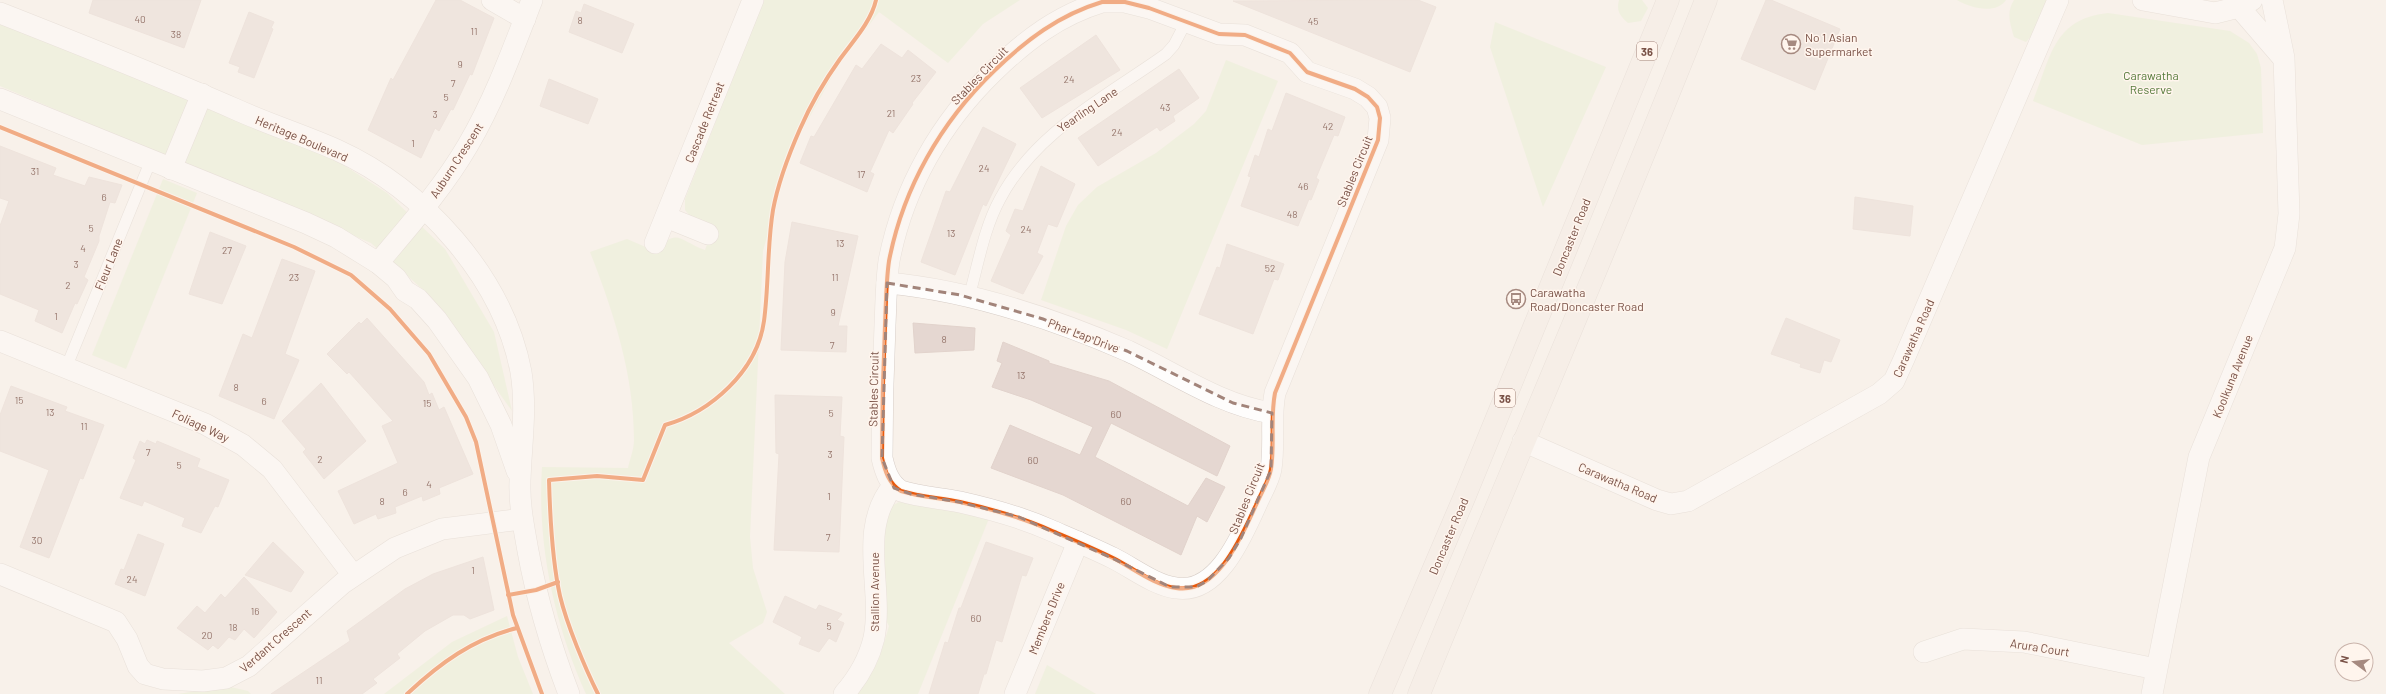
<svg xmlns="http://www.w3.org/2000/svg" width="2386" height="694" font-family="Barlow,sans-serif">
	<style>
		.green { fill: #e7efd3 }
		.building { fill: #e5d7d1; stroke: #e2d3cc }
		.lines { fill: none; stroke-linecap: round; stroke-linejoin: round }
		.lane-casing { stroke: #d7cdc7; stroke-width: 12 }
		.street-casing { stroke: #d7cdc7; stroke-width: 22 }
		.primary-casing { stroke: #dacec8; stroke-width: 23 }
		.lane { stroke: #fefdfc; stroke-width: 11 }
		.street { stroke: #fefdfc; stroke-width: 21 }
		.primary { stroke: #f3ece5; stroke-width: 22 }
		.cycleway-casing { stroke: #fff5ed; stroke-width: 6 }
		.cycleway { stroke: #e8590c; stroke-width: 4 }
		.marked { fill: none; stroke: #a2847a; stroke-width: 3; stroke-dasharray: 8 5; stroke-linejoin: round }
		.labels { text-anchor: middle; dominant-baseline: central; stroke-width: 3; stroke-linejoin: round; paint-order: stroke }
		.number-label { font-size: 10px; fill: #96766c }
		.shield { fill: #fff5ed; stroke: #a28379; stroke-width: 1 }
		.shield-label { font-size: 11px; font-weight: bold; fill: #7a5247 }
		.poi-label { font-size: 12px; fill: #7a5247; stroke: #fff5ed; text-anchor: start }
		.street-label { font-size: 12px; fill: #7a5247; stroke: #fff5ed }
		.park-label { font-size: 12px; fill: #567b3b; stroke: #fff5ed }
	</style>
	<rect width="100%" height="100%" fill="#f8f1ea"/>
	<g class="green">
		<path d="M764 0H1020L983 24 948 63 879 12 839 64 799 136 784 174 763 251 750 537 753 568 767 612 763 623 729 643 785 694H586C554 623 537 545 542 467L628 468C630 459 634 449 634 440 634 375 614 313 590 252L627 239 655 251C678 227 678 240 705 250L714 226 691 217 685 210V199Z"/>
		<path d="M1619 0H1642L1648 8 1641 21 1628 23C1620 16 1616 11 1619 0Z"/>
		<path d="M1957 0H2006C1996 15 1970 8 1957 0Z"/>
		<path d="M2014 0H2063L2026 42 2014 37C2010 23 2006 13 2014 0Z"/>
		<path d="M2108 13 2230 31 2249 43 2257 54 2261 68 2263 133 2142 145 2033 101C2051 57 2053 19 2108 13Z"/>
		<path d="M0 22 328 155 387 193 445 249 494 332 512 411 431 297 371 243 0 86Z"/>
		<path d="M1495 22 1606 67 1543 207 1490 47Z"/>
		<path d="M1226 60 1278 81 1167 349 1126 330 1041 300 1066 226 1078 205 1097 187 1156 153 1194 124 1206 111Z"/>
		<path d="M163 179 197 193 126 369 92 355Z"/>
		<path d="M899 502 990 516 918 694H856C877 671 880 656 889 626L882 613 881 539 886 509Z"/>
		<path d="M507 616 518 657 533 694H384L452 642Z"/>
		<path d="M1047 665 1096 694H1035Z"/>
		<path d="M226 686 248 691 251 694H178Z"/>
	</g>
	<g class="building">
		<path d="M93 0H201L184 48 89 13Z"/>
		<path d="M436 0H460L494 18 472 75 470 74 453 110 451 109 439 131 435 128 421 158 368 130 391 78 393 80Z"/>
		<path d="M1418 0 1436 7 1410 72 1233 1Z"/>
		<path d="M1766 0H1771L1840 29 1815 90 1741 59Z"/>
		<path d="M584 4 634 24 622 53 569 32 576 11 581 13Z"/>
		<path d="M249 12 274 22 271 28 273 29 254 78 238 72 240 67 229 63Z"/>
		<path d="M1096 35 1120 70 1042 118 1020 88Z"/>
		<path d="M881 44 902 58 908 50 936 72 912 103 913 104 893 133 889 130 870 172 874 174 867 192 800 163 811 136 814 137 856 65 862 69Z"/>
		<path d="M1179 69 1199 98 1173 116 1175 121 1160 131 1157 127 1098 166 1078 138Z"/>
		<path d="M549 79 598 99 588 124 540 106Z"/>
		<path d="M1286 93 1345 117 1338 136 1334 135 1316 178 1319 180 1311 200 1309 199 1298 226 1241 206 1251 177 1248 176 1255 155 1259 157 1268 129 1272 131Z"/>
		<path d="M983 127 1016 144 986 206 983 204 955 275 921 262 946 191 950 192Z"/>
		<path d="M0 146 56 168 53 175 85 186 89 177 122 185 115 203 110 202 99 236V241L84 277 88 280 77 304 75 303 62 333 35 321 39 310 0 294V226L9 201 0 198Z"/>
		<path d="M1041 166 1075 184 1057 227 1048 224 1037 253 1043 256 1023 294 991 281 1011 235 1006 231 1015 209 1023 211Z"/>
		<path d="M1855 197 1913 206 1910 236 1853 229Z"/>
		<path d="M792 222 858 236 838 326H847L846 352 781 350 785 262Z"/>
		<path d="M210 232 246 246 222 304 189 294Z"/>
		<path d="M1227 244 1284 264 1278 280 1274 279 1253 334 1199 314 1217 267 1220 268Z"/>
		<path d="M282 259 315 271 285 354 299 360 274 419 219 396 243 334 252 338Z"/>
		<path d="M367 318 424 382 429 395 432 393 439 410 444 407 473 474 439 488 440 494 423 501 422 496 395 507 396 513 378 519 376 514 354 524 338 491 398 463 382 426 393 421 349 372 347 374 327 354 359 322 361 324Z"/>
		<path d="M1786 318 1840 340 1831 362 1824 360 1820 373 1800 367 1801 364 1771 354Z"/>
		<path d="M913 323 975 328 974 350 915 353Z"/>
		<path d="M1003 342 1049 361V363L1109 381 1230 446 1217 476 1111 423 1095 457 1188 506 1206 478 1225 487 1207 522 1197 516 1181 555 1063 495 991 468 1010 425 1080 455 1093 427 1031 400 992 387 1002 363 997 361Z"/>
		<path d="M321 383 366 441 324 479 303 452 306 449 282 421Z"/>
		<path d="M11 386 67 407 65 411 104 425 83 479 80 478 49 558 20 547 49 470 0 451V415Z"/>
		<path d="M775 395 842 397 840 436 844 437 839 552 774 550 779 454 776 453Z"/>
		<path d="M147 440 156 444 157 441 200 459 197 467 229 480 218 507 215 506 201 533 182 526 185 518 144 501 142 506 120 498 136 460 133 458 140 441 145 444Z"/>
		<path d="M138 534 164 544 145 596 115 584 121 569 124 570Z"/>
		<path d="M273 542 304 572 291 592 245 575Z"/>
		<path d="M986 542 1033 558 1026 576 1022 575 1002 642 996 640 986 674H984L978 694H929L945 642 948 643 959 608H961Z"/>
		<path d="M483 557 494 610 470 619 464 615H453L425 631 397 654 400 658 373 679 377 683 362 694H271L350 641 347 631 405 589 433 574Z"/>
		<path d="M244 577 277 612 254 638 244 629 235 640 229 637 218 649 213 645 208 650 177 628 197 606 205 613 221 594 225 598Z"/>
		<path d="M785 596 816 610 819 605 842 614 837 620 844 623 836 642 829 638 819 652 799 644 802 637 773 622Z"/>
	</g>
	<g class="lines">
		<g class="lane-casing">
			<g id="lane">
				<path d="M969 297C978 265 984 228 1000 199 1036 131 1106 97 1166 54L1174 45 1186 22"/>
				<path d="M66 368 151 160"/>
			</g>
		</g>
		<g class="street-casing">
			<g id="street">
				<path d="M492 0 525 19"/>
				<path d="M2143 0 2215 13 2239 7 2252 0"/>
				<path d="M1102 2H1125L1149 8 1219 34 1245 35 1290 53 1307 72 1355 89 1368 97 1377 107 1380 118 1378 140 1275 393C1270 418 1275 443 1271 469 1269 481 1261 493 1256 505 1242 535 1218 595 1176 588 1154 585 1133 568 1113 558 1093 548 1071 539 1050 530 1021 517 991 509 960 502 941 498 920 497 901 491 889 484 885 471 882 458 882 413 883 369 885 325 886 304 886 282 889 261 903 188 941 122 994 71 1026 40 1059 15 1102 2Z"/>
				<path d="M2239 7 2283 58"/>
				<path d="M0 13C79 44 157 75 235 109 268 124 303 135 337 150 423 189 503 277 521 372 527 410 521 444 520 481 519 505 524 528 528 551 537 600 551 647 569 694"/>
				<path d="M0 99 306 223 336 237 378 263 396 278 405 291 418 299 437 320 478 378 501 425 517 471"/>
				<path d="M171 169 202 94"/>
				<path d="M666 217 708 234"/>
				<path d="M655 243 753 0"/>
				<path d="M378 263C410 225 443 188 468 145 495 99 513 49 532 0"/>
				<path d="M887 283C967 290 1054 319 1128 351 1175 373 1220 405 1272 413"/>
				<path d="M0 341 205 424 243 445 272 469 353 575"/>
				<path d="M1523 441 1657 500 1671 504 1688 501 1879 394 1894 381 1904 359 2058 0"/>
				<path d="M0 574 116 622 127 639 138 666 145 674 163 679 203 681 226 678 249 666 343 583 395 548 442 529 522 519"/>
				<path d="M1924 652 1963 639 2024 642 2156 669"/>
				<path d="M844 694C858 678 869 659 874 638 884 587 857 530 893 486"/>
				<path d="M1015 694 1078 542"/>
				<path d="M2152 694 2199 457 2285 248 2289 214 2284 58 2272 0"/>
			</g>
		</g>
		<g class="primary-casing">
			<g id="primary">
				<path d="M1380 694 1464 498 1668 0"/>
				<path d="M1419 694C1514 462 1614 233 1706 0"/>
			</g>
		</g>
		<use href="#lane" class="lane"/>
		<use href="#street" class="street"/>
		<use href="#primary" class="primary"/>
		<g class="cycleway-casing">
			<g id="cycleway">
				<path d="M1102 2H1125L1149 8 1219 34 1245 35 1290 53 1307 72 1355 89 1368 97 1377 107 1380 118 1378 140 1275 393C1270 418 1275 443 1271 469 1269 481 1261 493 1256 505 1242 535 1218 595 1176 588 1154 585 1133 568 1113 558 1093 548 1071 539 1050 530 1021 517 991 509 960 502 941 498 920 497 901 491 889 484 885 471 882 458 882 413 883 369 885 325 886 304 886 282 889 261 903 188 941 122 994 71 1026 40 1059 15 1102 2Z"/>
				<path d="M0 127 294 247 351 275 390 309 429 354 466 417 476 442 513 615 542 694"/>
				<path d="M508 595 536 590 558 582"/>
				<path d="M407 694C440 663 473 639 517 628"/>
				<path d="M598 694C585 668 567 625 560 596 552 560 550 517 549 480L597 476 643 480 665 425C711 412 757 371 764 321 769 284 767 246 773 210 778 183 789 154 800 129 810 106 825 80 840 59 853 41 871 22 876 0"/>
			</g>
		</g>
		<use href="#cycleway" class="cycleway"/>
	</g>
	<path d="M0 0H2386V694H0ZM887 283 960 295 1043 319 1127 351 1233 403 1272 413 1271 470 1241 538 1229 558 1207 581 1196 587H1170L1112 558 1019 517 959 502 911 494 894 488 882 458Z" fill="#f8f1ea" fill-opacity=".55" fill-rule="evenodd"/>
	<path class="marked" d="M887 283 960 295 1043 319 1127 351 1233 403 1272 413 1271 470 1241 538 1229 558 1207 581 1196 587H1170L1112 558 1019 517 959 502 911 494 894 488 882 458Z"/>
	<defs>
		<g id="supermarket-ring" transform="scale(1)"><circle r="9.5" fill="#fff5ed" stroke="#a68a80" stroke-width="1.5"/><path d="M-6-5.5h2.5l.6 2H6L4.5 2H-2.5L-4.4-4H-6ZM-1.5 3.2a1.3 1.3 0 1 0 .1 0ZM3 3.2a1.3 1.3 0 1 0 .1 0Z" fill="#a68a80"/></g>
		<g id="bus-ring" transform="scale(1)"><circle r="9.5" fill="#fff5ed" stroke="#a68a80" stroke-width="1.5"/><path d="M-5-6H5V4H4V6H2V4H-2V6H-4V4H-5ZM-3.5-4V0h7V-4ZM-3.5 1.2v1.5H-2V1.2ZM2 1.2v1.5H3.5V1.2Z" fill="#a68a80"/></g>
	</defs>
	<g fill-rule="evenodd">
		<use href="#supermarket-ring" x="1791" y="44"/>
		<use href="#bus-ring" x="1516" y="299"/>
	</g>
	<g class="labels">
		<g class="number-label">
			<text x="140" y="19">40</text>
			<text x="580" y="20">8</text>
			<text x="1313" y="21">45</text>
			<text x="474" y="31">11</text>
			<text x="176" y="34">38</text>
			<text x="460" y="64">9</text>
			<text x="916" y="78">23</text>
			<text x="1069" y="79">24</text>
			<text x="453" y="83">7</text>
			<text x="446" y="97">5</text>
			<text x="1165" y="107">43</text>
			<text x="891" y="113">21</text>
			<text x="435" y="114">3</text>
			<text x="1328" y="126">42</text>
			<text x="1117" y="132">24</text>
			<text x="413" y="143">1</text>
			<text x="984" y="168">24</text>
			<text x="35" y="171">31</text>
			<text x="861" y="174">17</text>
			<text x="1303" y="186">46</text>
			<text x="104" y="197">6</text>
			<text x="1292" y="214">48</text>
			<text x="91" y="228">5</text>
			<text x="1026" y="229">24</text>
			<text x="951" y="233">13</text>
			<text x="840" y="243">13</text>
			<text x="83" y="248">4</text>
			<text x="227" y="250">27</text>
			<text x="76" y="264">3</text>
			<text x="1270" y="268">52</text>
			<text x="294" y="277">23</text>
			<text x="835" y="277">11</text>
			<text x="68" y="285">2</text>
			<text x="833" y="312">9</text>
			<text x="56" y="316">1</text>
			<text x="944" y="339">8</text>
			<text x="832" y="345">7</text>
			<text x="1021" y="375">13</text>
			<text x="236" y="387">8</text>
			<text x="19" y="400">15</text>
			<text x="264" y="401">6</text>
			<text x="427" y="403">15</text>
			<text x="50" y="412">13</text>
			<text x="831" y="413">5</text>
			<text x="1116" y="414">60</text>
			<text x="84" y="426">11</text>
			<text x="148" y="452">7</text>
			<text x="830" y="454">3</text>
			<text x="320" y="459">2</text>
			<text x="1033" y="460">60</text>
			<text x="179" y="465">5</text>
			<text x="429" y="484">4</text>
			<text x="405" y="492">6</text>
			<text x="829" y="496">1</text>
			<text x="382" y="501">8</text>
			<text x="1126" y="501">60</text>
			<text x="828" y="537">7</text>
			<text x="37" y="540">30</text>
			<text x="473" y="570">1</text>
			<text x="132" y="579">24</text>
			<text x="255" y="611">16</text>
			<text x="976" y="618">60</text>
			<text x="829" y="626">5</text>
			<text x="233" y="627">18</text>
			<text x="207" y="635">20</text>
			<text x="319" y="680">11</text>
		</g>
		<g class="shield">
			<rect x="1637" y="42" width="20" height="18" rx="3"/>
			<rect x="1495" y="389" width="20" height="18" rx="3"/>
		</g>
		<g class="shield-label">
			<text x="1647" y="51">36</text>
			<text x="1505" y="398">36</text>
		</g>
		<g class="poi-label">
			<text x="1805" y="37">No 1 Asian<tspan x="1805" dy="14">Supermarket</tspan></text>
			<text x="1530" y="292">Carawatha<tspan x="1530" dy="14">Road/Doncaster Road</tspan></text>
		</g>
		<g class="street-label">
			<text transform="translate(979 75) rotate(-46)">Stables Circuit</text>
			<text transform="translate(1087 109) rotate(-34)">Yearling Lane</text>
			<text transform="translate(704 122) rotate(-68)">Cascade Retreat</text>
			<text transform="translate(302 138) rotate(23)">Heritage Boulevard</text>
			<text transform="translate(456 160) rotate(-57)">Auburn Crescent</text>
			<text transform="translate(1354 171) rotate(-68)">Stables Circuit</text>
			<text transform="translate(1571 237) rotate(-68)">Doncaster Road</text>
			<text transform="translate(108 264) rotate(-68)">Fleur Lane</text>
			<text transform="translate(1084 335) rotate(21)">Phar Lap Drive</text>
			<text transform="translate(1913 338) rotate(-66)">Carawatha Road</text>
			<text transform="translate(2232 376) rotate(-68)">Koolkuna Avenue</text>
			<text transform="translate(873 389) rotate(-89)">Stables Circuit</text>
			<text transform="translate(201 425) rotate(25)">Foliage Way</text>
			<text transform="translate(1618 482) rotate(23)">Carawatha Road</text>
			<text transform="translate(1246 498) rotate(-68)">Stables Circuit</text>
			<text transform="translate(1448 536) rotate(-67)">Doncaster Road</text>
			<text transform="translate(874 592) rotate(-90)">Stallion Avenue</text>
			<text transform="translate(1046 618) rotate(-68)">Members Drive</text>
			<text transform="translate(275 640) rotate(-41)">Verdant Crescent</text>
			<text transform="translate(2040 647) rotate(9)">Arura Court</text>
		</g>
		<g class="park-label">
			<text x="2151" y="75">Carawatha<tspan x="2151" dy="14">Reserve</tspan></text>
		</g>
	</g>
	<g transform="translate(2354 662) rotate(285)"><circle r="19" fill="#fff5ed" stroke="#cab4ab"/>
	<path d="M0-3L7 15L0 10L-7 15Z" fill="#a68a80"/>
	<text y="-6" font-size="11" font-weight="bold" text-anchor="middle" fill="#7a5247">N</text>
	</g>
</svg>
